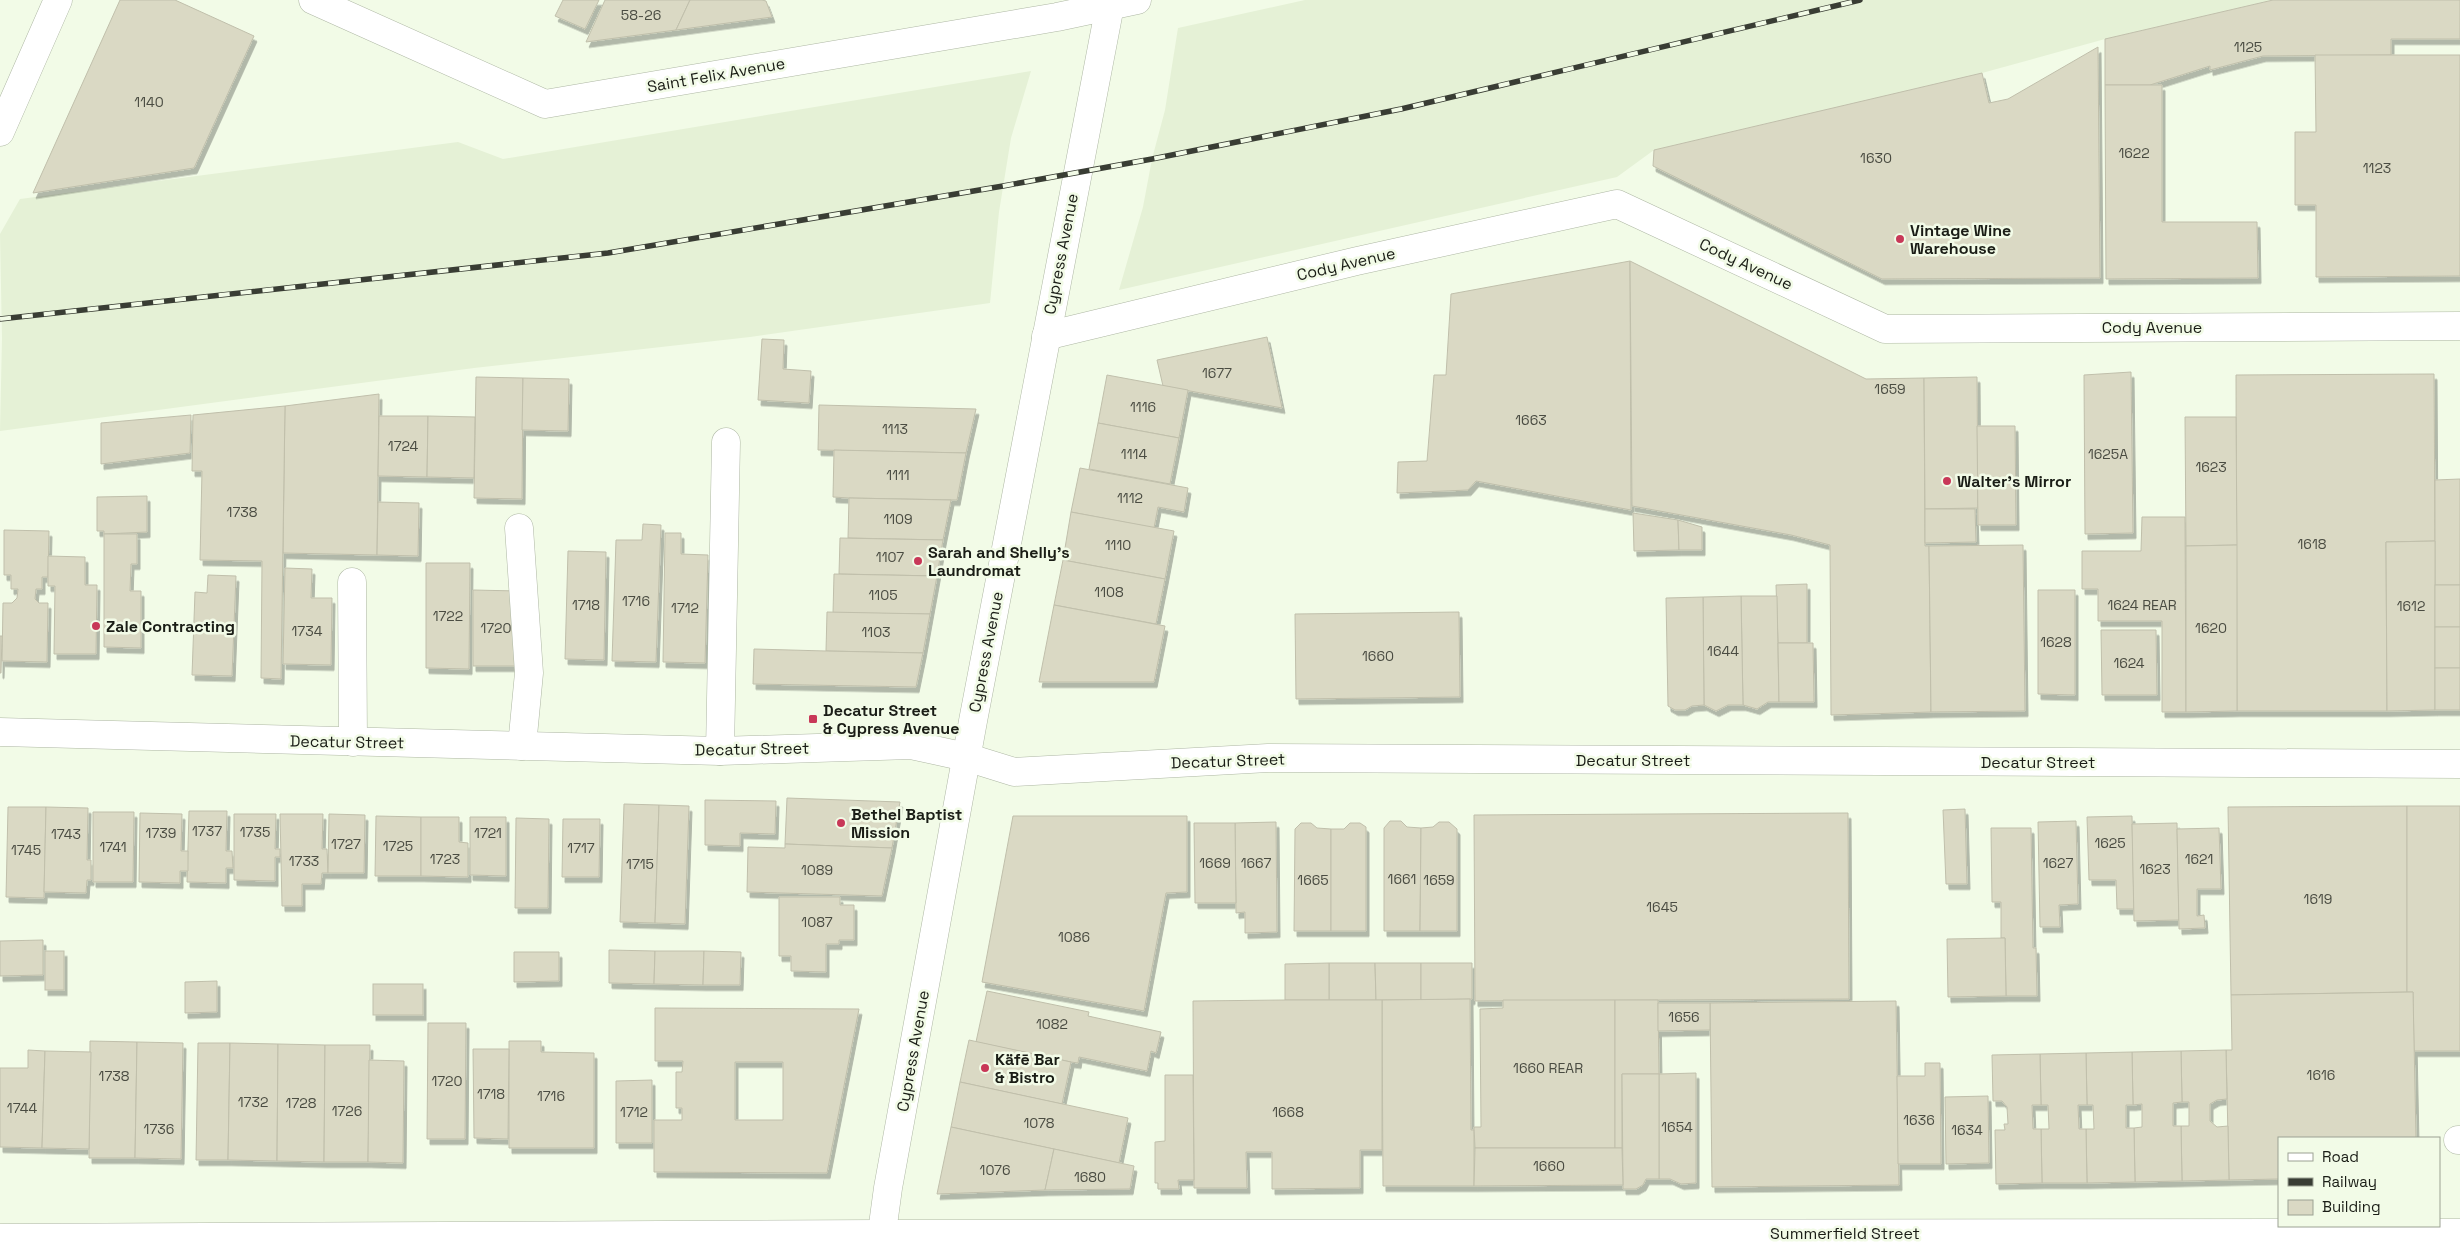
<svg xmlns="http://www.w3.org/2000/svg" width="2460" height="1247" font-family="'Space Grotesk',sans-serif">
	<style>
		.built { fill: #e5f1d6 }
		.building { fill: #dad9c4; stroke: #c0bfab; fill-rule: evenodd; filter: url(#shadow) }
		.lines { fill: none; stroke-linecap: round; stroke-linejoin: round }
		.minor-casing { stroke: #aeb7a4; stroke-width: 29 }
		.major-casing { stroke: #aeb7a4; stroke-width: 29 }
		.minor { stroke: #fff; stroke-width: 28 }
		.major { stroke: #fff; stroke-width: 28 }
		.rail-casing { stroke: #393d34; stroke-width: 5.5 }
		.rail { stroke: #f2fbe7; stroke-width: 4; stroke-dasharray: 11; stroke-linecap: butt }
		.poi-dot { fill: #c83858; stroke: #f2fbe7; stroke-width: 2 }
		.labels { text-anchor: middle; dominant-baseline: central; stroke-width: 5; stroke-linejoin: round; paint-order: stroke }
		.number-label { font-size: 14px; fill: #4a4c42 }
		.street-label { font-size: 16px; fill: #1a1d16; stroke: #f2fbe7 }
		.poi-label { font-size: 16px; font-weight: bold; fill: #1a1d16; stroke: #f2fbe7; text-anchor: start }
	</style>
	<defs>
		<filter id="shadow"><feDropShadow dx="3" dy="5.5" stdDeviation="0" flood-color="#0004"/></filter>
	</defs>
	<rect width="100%" height="100%" fill="#f2fbe7"/>
	<g class="built">
		<path d="M1305 0H2273L2105 39 1982 73 1654 150 1617 177 1119 290 1143 207 1152 159 1165 110 1178 28Z"/>
		<path d="M1031 71 1011 138 999 212 990 303 750 337 474 368 0 431 2 338 0 234 20 199 458 142 503 159Z"/>
	</g>
	<g class="building">
		<path d="M120 0H175L254 36 194 168 33 193Z"/>
		<path d="M563 0H599L585 29 555 16Z"/>
		<path d="M605 0H690L676 30 586 42Z"/>
		<path d="M690 0H762L766 1 772 17 676 30Z"/>
		<path d="M2273 0H2460V39H2391V55L2263 56 2210 70V66L2150 85H2105V39Z"/>
		<path d="M2098 47 2100 278 1882 279 1653 166 1654 150 1982 73 1989 103 2008 99Z"/>
		<path d="M2315 55H2460V276L2316 277V205H2295V132H2316Z"/>
		<path d="M2105 85H2162V222H2257L2258 278 2106 279Z"/>
		<path d="M1630 261 1631 510 1476 481 1468 490 1397 493 1398 462 1427 461 1434 375H1446L1451 294Z"/>
		<path d="M1630 261 1866 379 1924 378 1925 546H1929L1931 712 1831 715 1830 545 1791 535 1632 506Z"/>
		<path d="M1267 337 1282 408 1163 386 1157 360Z"/>
		<path d="M762 339 784 340 783 369 811 371 809 403 758 400Z"/>
		<path d="M2131 372 2133 533 2085 534 2084 375Z"/>
		<path d="M2434 374 2435 541 2386 542 2387 711H2237L2236 375Z"/>
		<path d="M1107 375 1188 390 1179 438 1098 423Z"/>
		<path d="M476 377 523 378 522 499 474 498Z"/>
		<path d="M1977 377 1978 508 1925 509 1924 378Z"/>
		<path d="M523 378 569 379 568 431 522 430Z"/>
		<path d="M379 394 377 555 283 553 285 406Z"/>
		<path d="M819 405 976 409 966 453 818 450Z"/>
		<path d="M285 406 281 679 261 678 262 561 200 560 202 471H192L193 415Z"/>
		<path d="M191 415 190 453 101 464V423Z"/>
		<path d="M379 416H428L427 477 378 476Z"/>
		<path d="M428 416 475 417 474 478 427 477Z"/>
		<path d="M2185 417H2236L2237 545 2186 546Z"/>
		<path d="M1098 423 1179 438 1170 484 1089 469Z"/>
		<path d="M1977 426H2015L2016 525H1978Z"/>
		<path d="M834 450 966 453 957 500 849 498 833 497Z"/>
		<path d="M1080 468 1188 488 1184 512 1158 507 1154 528 1071 512Z"/>
		<path d="M2460 479V585H2435V480Z"/>
		<path d="M147 496V532L104 534V531H97V497Z"/>
		<path d="M849 498 951 500 943 540 848 538Z"/>
		<path d="M378 502 419 503 418 556 377 555Z"/>
		<path d="M1925 509H1975L1976 542 1925 543Z"/>
		<path d="M1071 512 1174 531 1165 579 1063 560Z"/>
		<path d="M1633 513 1678 520 1679 550 1634 551Z"/>
		<path d="M2142 517H2185L2186 712H2162V621H2098V589H2082V551H2141Z"/>
		<path d="M1678 520 1702 527V550H1679Z"/>
		<path d="M643 524 661 525 656 662 612 661 616 540H642Z"/>
		<path d="M4 530 49 531 48 577H42V589H36L35 599 39 603H48L47 662 2 661 3 603H12L17 598 18 589H11V575H4Z"/>
		<path d="M665 533H681V554L708 555 705 663 663 662Z"/>
		<path d="M104 534H137V564H131L130 591H141V648L104 647Z"/>
		<path d="M840 538 943 540 937 576 839 574Z"/>
		<path d="M2435 541V710L2387 711 2386 542Z"/>
		<path d="M2023 545 2025 711 1931 712 1929 546Z"/>
		<path d="M2237 545V711L2186 712V546Z"/>
		<path d="M568 551 606 552 604 660 565 659Z"/>
		<path d="M48 556 85 557V585H97L96 654H54L55 586H48Z"/>
		<path d="M1063 560 1165 579 1156 624 1054 605Z"/>
		<path d="M426 563H470L469 669 426 668Z"/>
		<path d="M285 568 312 569 311 598H332L331 665 283 664Z"/>
		<path d="M834 574 937 576 930 614 833 613Z"/>
		<path d="M208 575 236 576 232 676 192 675 195 592 207 593Z"/>
		<path d="M1807 584V643H1778L1776 585Z"/>
		<rect x="2435" y="585" width="25" height="42"/>
		<path d="M473 590 518 591V666H473Z"/>
		<path d="M2038 590H2075V695L2038 694Z"/>
		<path d="M1741 596H1777L1779 702H1768L1757 709 1743 705Z"/>
		<path d="M1741 596 1743 705H1728L1716 711 1704 705 1703 597Z"/>
		<path d="M1703 597 1704 705 1692 706 1685 710H1675L1668 706 1666 598Z"/>
		<path d="M1054 605 1165 626 1154 682H1039Z"/>
		<path d="M827 612 930 614 923 653 826 651Z"/>
		<path d="M1459 612 1460 697 1296 699 1295 614Z"/>
		<rect x="2435" y="627" width="25" height="41"/>
		<path d="M2101 630H2156L2157 695H2102Z"/>
		<path d="M0 636H2L1 673H0Z"/>
		<path d="M1778 643H1813L1814 702H1779Z"/>
		<path d="M754 649 826 651 923 653 916 687 753 684Z"/>
		<rect x="2435" y="668" width="25" height="42"/>
		<path d="M787 798 900 802 892 848 785 844Z"/>
		<path d="M705 800 776 801 775 834 740 833V846L705 845Z"/>
		<path d="M624 804 659 805 655 923 620 922Z"/>
		<path d="M659 805 689 806 685 924 655 923Z"/>
		<path d="M2407 806V992L2231 995 2228 807Z"/>
		<path d="M2407 806H2460V1051H2414L2413 992H2407Z"/>
		<path d="M8 807H46L44 898 6 897Z"/>
		<path d="M46 807 88 808 87 860H91V880H87L86 893 44 892Z"/>
		<path d="M1965 809 1967 884H1946L1943 810Z"/>
		<path d="M189 811H227L226 851H232L233 868H226V883L187 882Z"/>
		<path d="M93 812H134L133 882H93Z"/>
		<path d="M140 813 182 814 181 851H188V871H180V883L139 882Z"/>
		<path d="M1848 813 1849 999 1475 1001 1474 815Z"/>
		<path d="M234 814H276L275 849H280V857H275V881L234 880Z"/>
		<path d="M280 814H323L322 849H327L328 873H322L321 884H302V906H282Z"/>
		<path d="M329 814 365 815 364 873H328Z"/>
		<path d="M376 816 421 817V876H375Z"/>
		<path d="M1013 816H1187V892L1166 893 1144 1011 982 982Z"/>
		<path d="M2132 816 2134 909H2117L2116 880H2089L2087 817Z"/>
		<path d="M421 817H459V842L468 843V877L421 876Z"/>
		<path d="M470 817H506V876L470 875Z"/>
		<path d="M516 818 549 819 548 908H515Z"/>
		<path d="M563 819H600L599 877H562Z"/>
		<path d="M1390 821H1401L1407 827 1421 828 1420 931H1384V828Z"/>
		<path d="M2076 821 2078 904 2059 905 2060 927H2040L2038 822Z"/>
		<path d="M1276 822 1277 932 1245 933V912L1236 913 1235 823Z"/>
		<path d="M1439 822H1449L1457 829V931H1420L1421 828 1433 827Z"/>
		<path d="M1194 823H1235L1236 903H1195Z"/>
		<path d="M1301 823H1311L1317 828 1331 829V931H1294L1295 829Z"/>
		<path d="M1350 823H1360L1366 827V931H1331V829H1344Z"/>
		<path d="M2177 823 2179 920 2134 921 2132 824Z"/>
		<path d="M1991 828H2031L2033 948H2036L2037 996H2006L2005 938H2001V902H1992Z"/>
		<path d="M2219 828 2221 889H2197V916L2204 915 2205 928 2179 929 2177 829Z"/>
		<path d="M785 844 892 848 882 896 747 892 748 847 785 848Z"/>
		<path d="M779 897H840V905H854V940H839V944H826V972L791 971V956H779Z"/>
		<path d="M2005 938 2006 996 1948 997 1947 939Z"/>
		<path d="M43 940V975L0 976V941Z"/>
		<path d="M609 950 655 951 654 984 609 983Z"/>
		<rect x="45" y="951" width="19" height="39"/>
		<path d="M655 951H704L703 985 654 984Z"/>
		<path d="M704 951 741 952 740 985H703Z"/>
		<path d="M514 952H559V981L514 982Z"/>
		<path d="M1329 963H1375L1376 1000H1329Z"/>
		<path d="M1329 963V1000H1285V964Z"/>
		<path d="M1375 963H1421V1000H1376Z"/>
		<path d="M1421 963H1472V999L1421 1000Z"/>
		<path d="M217 981V1012L185 1013V982Z"/>
		<rect x="373" y="984" width="50" height="31"/>
		<path d="M987 991 1089 1012 1088 1016 1161 1032 1156 1053 1151 1051 1147 1071 1079 1057 1078 1063 1071 1062 976 1042Z"/>
		<path d="M2413 992 2416 1138H2279V1179L2229 1180 2226 1050H2232L2231 995Z"/>
		<path d="M1470 999 1471 1130H1474V1186H1383L1382 1000Z"/>
		<path d="M1285 1000H1382V1150H1360V1188L1272 1189V1152H1246L1247 1188H1194L1193 1001Z"/>
		<path d="M1503 1000H1615V1148H1475L1474 1127H1481L1480 1009 1503 1008Z"/>
		<path d="M1615 1000H1658L1659 1074H1622V1148H1615Z"/>
		<path d="M1896 1001 1899 1185 1712 1187 1710 1003Z"/>
		<path d="M1658 1003H1710V1030L1658 1031Z"/>
		<path d="M655 1008 859 1009 827 1173 654 1172V1120H682V1108H676V1072H682L683 1061H655ZM735 1062H783V1120H735Z"/>
		<path d="M428 1023H466L465 1139H427Z"/>
		<path d="M969 1040 1071 1062 1062 1104 960 1082Z"/>
		<path d="M90 1041 137 1042 135 1158H89Z"/>
		<path d="M509 1041H541V1052L594 1053V1148H509Z"/>
		<path d="M137 1042 183 1043 181 1159 135 1158Z"/>
		<path d="M198 1043H230L228 1160H196Z"/>
		<path d="M230 1043 278 1044 277 1161 228 1160Z"/>
		<path d="M278 1044 325 1045 324 1162 277 1161Z"/>
		<path d="M325 1045H370L368 1162H324Z"/>
		<path d="M473 1049H509L508 1139 474 1138Z"/>
		<path d="M28 1050 45 1051 42 1148 0 1147V1068H28Z"/>
		<path d="M2226 1050 2227 1099 2217 1100 2210 1104V1121L2217 1127 2228 1126 2229 1180 2182 1181 2181 1126H2189V1102H2182L2181 1051Z"/>
		<path d="M45 1051 91 1052 89 1149 42 1148Z"/>
		<path d="M2181 1051 2182 1102 2173 1103V1126H2181L2182 1181 2135 1182 2134 1128 2142 1127V1104L2133 1105 2132 1052Z"/>
		<path d="M2132 1052 2133 1105H2126V1128H2134L2135 1182 2087 1183 2086 1129H2094L2093 1105H2087L2086 1053Z"/>
		<path d="M2086 1053 2087 1105H2078L2079 1129H2086L2087 1183H2042L2041 1129H2049L2048 1105H2041L2040 1054Z"/>
		<path d="M2040 1054 2041 1105H2032L2033 1129H2041L2042 1183 1996 1184 1995 1130H2005L2004 1124H2008L2007 1107 2002 1101H1993L1992 1055Z"/>
		<path d="M369 1060 404 1061 403 1163 368 1162Z"/>
		<path d="M1925 1063H1940L1941 1164H1898L1897 1076H1925Z"/>
		<path d="M1696 1073V1183L1681 1184 1670 1179H1659V1074Z"/>
		<path d="M1622 1074H1659V1179H1646L1643 1185 1636 1189H1623Z"/>
		<path d="M1165 1075H1193L1194 1180H1178L1179 1189H1158V1183H1155V1142L1165 1141Z"/>
		<path d="M652 1080V1143H616V1081Z"/>
		<path d="M960 1082 1128 1118 1119 1163 951 1127Z"/>
		<path d="M1988 1096 1989 1163 1946 1164 1945 1097Z"/>
		<path d="M951 1127 1054 1149 1045 1190 937 1194Z"/>
		<path d="M1475 1148H1622L1623 1185 1474 1186Z"/>
		<path d="M1054 1149 1134 1166 1130 1189 1045 1190Z"/>
	</g>
	<g class="lines">
		<g class="minor-casing">
			<g id="minor">
				<path d="M313 0 545 104 1057 17 1137 0"/>
				<path d="M0 132 58 0"/>
				<path d="M1046 336 1357 261 1617 204 1885 329 2460 326"/>
				<path d="M519 528 529 673 522 746"/>
				<path d="M352 582 353 742"/>
				<path d="M0 732 720 751 911 745 966 757 1014 772 1268 758 2460 764"/>
				<path d="M720 751 726 442"/>
				<path d="M2458 1140H2460"/>
				<path d="M0 1238 881 1234 2460 1233"/>
			</g>
		</g>
		<g class="major-casing">
			<path id="major" d="M880 1247 888 1188 973 721 1111 0"/>
		</g>
		<use href="#minor" class="minor"/>
		<use href="#major" class="major"/>
		<g class="rail-casing">
			<path id="rail" d="M0 319 608 253 1003 186 1152 159 1401 109 1860 0"/>
		</g>
		<use href="#rail" class="rail"/>
	</g>
	<g class="poi-dot">
		<circle cx="1900" cy="239" r="5"/>
		<circle cx="1947" cy="481" r="5"/>
		<circle cx="918" cy="561" r="5"/>
		<circle cx="96" cy="626" r="5"/>
		<rect x="808" y="714" width="10" height="10" rx="2.5"/>
		<circle cx="841" cy="823" r="5"/>
		<circle cx="985" cy="1068" r="5"/>
	</g>
	<g class="labels">
		<g class="number-label">
			<text x="641" y="15">58-26</text>
			<text x="2248" y="47">1125</text>
			<text x="149" y="102">1140</text>
			<text x="2134" y="153">1622</text>
			<text x="1876" y="158">1630</text>
			<text x="2377" y="168">1123</text>
			<text x="1217" y="373">1677</text>
			<text x="1890" y="389">1659</text>
			<text x="1143" y="407">1116</text>
			<text x="1531" y="420">1663</text>
			<text x="895" y="429">1113</text>
			<text x="403" y="446">1724</text>
			<text x="1134" y="454">1114</text>
			<text x="2108" y="454">1625A</text>
			<text x="2211" y="467">1623</text>
			<text x="898" y="475">1111</text>
			<text x="1130" y="498">1112</text>
			<text x="242" y="512">1738</text>
			<text x="898" y="519">1109</text>
			<text x="2312" y="544">1618</text>
			<text x="1118" y="545">1110</text>
			<text x="890" y="557">1107</text>
			<text x="1109" y="592">1108</text>
			<text x="883" y="595">1105</text>
			<text x="636" y="601">1716</text>
			<text x="586" y="605">1718</text>
			<text x="2142" y="605">1624 REAR</text>
			<text x="2411" y="606">1612</text>
			<text x="685" y="608">1712</text>
			<text x="448" y="616">1722</text>
			<text x="496" y="628">1720</text>
			<text x="2211" y="628">1620</text>
			<text x="307" y="631">1734</text>
			<text x="876" y="632">1103</text>
			<text x="2056" y="642">1628</text>
			<text x="1723" y="651">1644</text>
			<text x="1378" y="656">1660</text>
			<text x="2129" y="663">1624</text>
			<text x="207" y="831">1737</text>
			<text x="255" y="832">1735</text>
			<text x="161" y="833">1739</text>
			<text x="488" y="833">1721</text>
			<text x="66" y="834">1743</text>
			<text x="2110" y="843">1625</text>
			<text x="346" y="844">1727</text>
			<text x="398" y="846">1725</text>
			<text x="113" y="847">1741</text>
			<text x="581" y="848">1717</text>
			<text x="26" y="850">1745</text>
			<text x="445" y="859">1723</text>
			<text x="2199" y="859">1621</text>
			<text x="304" y="861">1733</text>
			<text x="1215" y="863">1669</text>
			<text x="1256" y="863">1667</text>
			<text x="2058" y="863">1627</text>
			<text x="640" y="864">1715</text>
			<text x="2155" y="869">1623</text>
			<text x="817" y="870">1089</text>
			<text x="1402" y="879">1661</text>
			<text x="1313" y="880">1665</text>
			<text x="1439" y="880">1659</text>
			<text x="2318" y="899">1619</text>
			<text x="1662" y="907">1645</text>
			<text x="817" y="922">1087</text>
			<text x="1074" y="937">1086</text>
			<text x="1684" y="1017">1656</text>
			<text x="1052" y="1024">1082</text>
			<text x="1548" y="1068">1660 REAR</text>
			<text x="2321" y="1075">1616</text>
			<text x="114" y="1076">1738</text>
			<text x="447" y="1081">1720</text>
			<text x="491" y="1094">1718</text>
			<text x="551" y="1096">1716</text>
			<text x="253" y="1102">1732</text>
			<text x="301" y="1103">1728</text>
			<text x="22" y="1108">1744</text>
			<text x="347" y="1111">1726</text>
			<text x="634" y="1112">1712</text>
			<text x="1288" y="1112">1668</text>
			<text x="1919" y="1120">1636</text>
			<text x="1039" y="1123">1078</text>
			<text x="1677" y="1127">1654</text>
			<text x="159" y="1129">1736</text>
			<text x="1967" y="1130">1634</text>
			<text x="1549" y="1166">1660</text>
			<text x="995" y="1170">1076</text>
			<text x="1090" y="1177">1680</text>
		</g>
		<g class="street-label">
			<text transform="translate(716 75) rotate(-10)">Saint Felix Avenue</text>
			<text transform="translate(1061 254) rotate(-79)">Cypress Avenue</text>
			<text transform="translate(1346 264) rotate(-13)">Cody Avenue</text>
			<text transform="translate(1746 264) rotate(25)">Cody Avenue</text>
			<text x="2152" y="327">Cody Avenue</text>
			<text transform="translate(986 652) rotate(-79)">Cypress Avenue</text>
			<text transform="translate(347 742) rotate(1)">Decatur Street</text>
			<text transform="translate(752 749) rotate(-1)">Decatur Street</text>
			<text x="1633" y="760">Decatur Street</text>
			<text transform="translate(1228 761) rotate(-2)">Decatur Street</text>
			<text x="2038" y="762">Decatur Street</text>
			<text transform="translate(913 1051) rotate(-80)">Cypress Avenue</text>
			<text x="1845" y="1233">Summerfield Street</text>
		</g>
		<g class="poi-label">
			<text x="1910" y="230">Vintage Wine<tspan x="1910" dy="18">Warehouse</tspan></text>
			<text x="1957" y="481">Walter's Mirror</text>
			<text x="928" y="552">Sarah and Shelly's<tspan x="928" dy="18">Laundromat</tspan></text>
			<text x="106" y="626">Zale Contracting</text>
			<text x="823" y="710">Decatur Street<tspan x="823" dy="18">&amp; Cypress Avenue</tspan></text>
			<text x="851" y="814">Bethel Baptist<tspan x="851" dy="18">Mission</tspan></text>
			<text x="995" y="1059">Käfē Bar<tspan x="995" dy="18">&amp; Bistro</tspan></text>
		</g>
	</g>
	<rect x="2278" y="1137" width="162" height="90" fill="#f2fbe7" stroke="#9ca293"/>
	<rect x="2288" y="1153" width="25" height="8" fill="#ffffff" stroke="#9ca293"/>
	<text x="2322" y="1162" font-size="15" fill="#1a1d16">Road</text>
	<rect x="2288" y="1178" width="25" height="8" fill="#393d34" stroke="#9ca293"/>
	<text x="2322" y="1187" font-size="15" fill="#1a1d16">Railway</text>
	<rect x="2288" y="1200" width="25" height="15" fill="#dad9c4" stroke="#9ca293"/>
	<text x="2322" y="1212" font-size="15" fill="#1a1d16">Building</text>
</svg>
